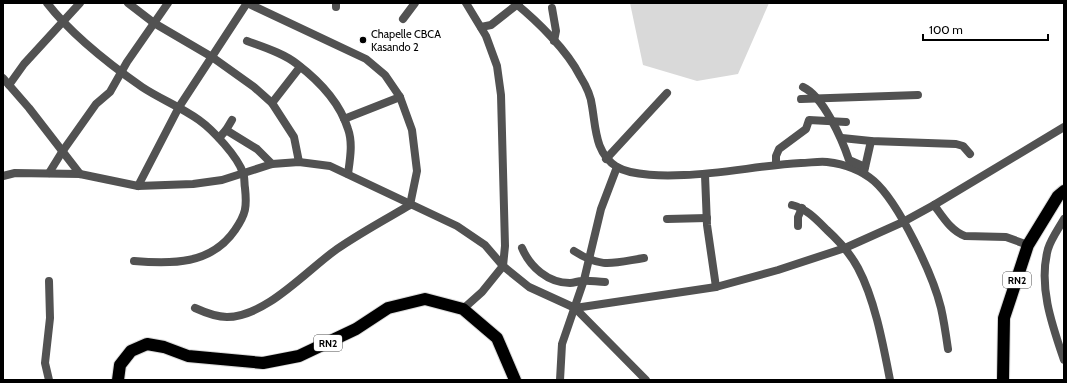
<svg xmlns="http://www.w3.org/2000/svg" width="1067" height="383" font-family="Cabin,sans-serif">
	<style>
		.green { fill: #d9d9d9 }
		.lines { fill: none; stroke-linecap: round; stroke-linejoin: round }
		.highway-casing { stroke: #dbdbdb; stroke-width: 14 }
		.minor { stroke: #525252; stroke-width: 8 }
		.highway { stroke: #000; stroke-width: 12 }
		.poi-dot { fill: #000; stroke: #fff; stroke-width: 1.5 }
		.labels { text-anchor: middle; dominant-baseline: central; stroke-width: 3; stroke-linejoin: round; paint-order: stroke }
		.shield { fill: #fff; stroke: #4c4c4c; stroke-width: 1 }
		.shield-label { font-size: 10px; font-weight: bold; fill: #000 }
		.poi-label { font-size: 11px; fill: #000; stroke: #fff; text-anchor: start }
	</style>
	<rect width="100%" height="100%" fill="#fff"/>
	<path class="green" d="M630 3H769L738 74 697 81 643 65Z"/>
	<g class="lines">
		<g class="highway-casing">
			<g id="highway">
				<path d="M118 380 120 365 131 351 147 344 164 347 188 356 263 363 299 356 356 329 388 308 425 299 463 309 497 338 515 380"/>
				<path d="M1003 380 1004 318 1028 245 1058 196 1064 191"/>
			</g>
		</g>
		<g class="minor">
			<path d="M47 3C71 34 109 64 142 87 160 99 181 107 199 120 213 130 238 157 243 173 245 177 244 183 245 188 247 207 246 214 235 230 211 265 172 264 134 261"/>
			<path d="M128 3 154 23 212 57 254 87 272 103 294 137 299 162"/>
			<path d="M515 3C537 21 567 50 580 76 585 84 591 96 592 106 596 129 595 153 617 167 632 176 666 176 684 175 723 174 762 165 801 163 809 163 819 161 827 162 844 164 861 170 874 181 899 203 933 275 941 308 944 321 946 335 948 349"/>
			<path d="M336 7V3"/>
			<path d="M552 8 556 31 554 41"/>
			<path d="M403 19 415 3"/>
			<path d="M481 27 491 25 519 3"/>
			<path d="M247 41C263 47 283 53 297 64 318 80 340 103 348 129 353 143 350 159 348 174"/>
			<path d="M3 78 29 108 80 174"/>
			<path d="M9 85 24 64 80 3"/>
			<path d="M803 87C823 96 842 139 849 160L865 167"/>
			<path d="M801 99 918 95"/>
			<path d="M272 103 300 67"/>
			<path d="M344 119 400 97"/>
			<path d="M226 130 232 120"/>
			<path d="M219 138 226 130 257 149 272 164"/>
			<path d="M842 138 871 141 956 144 963 146 970 154"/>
			<path d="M606 159 667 93"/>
			<path d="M776 164V156L779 149 806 129 809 120 846 122"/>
			<path d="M864 172 871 141"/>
			<path d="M49 173 62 152 96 104 110 92 127 62 168 3"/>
			<path d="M705 175 707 225 716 287"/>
			<path d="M3 176 15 173 80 174 138 186 193 184 222 180 272 164 299 162 330 166 457 226 485 245 503 266 529 287 575 308 646 380"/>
			<path d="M138 186 179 107 247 3"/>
			<path d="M792 205C807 209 816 219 827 230 839 241 850 253 858 268 875 300 883 344 890 380"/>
			<path d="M934 205C943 217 951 231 965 236L1006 237 1028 245"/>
			<path d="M667 219 707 218"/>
			<path d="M1064 219C1059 228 1051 239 1048 249 1038 286 1052 325 1064 360"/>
			<path d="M798 226V217L802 208"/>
			<path d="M522 248C530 267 548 283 570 283 574 283 578 281 582 281 589 280 597 282 605 282"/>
			<path d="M574 251C602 269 613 263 644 258"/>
			<path d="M49 281 50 318 45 363 49 380"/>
			<path d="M195 308C206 313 216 317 227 317 266 317 307 270 337 249 360 233 386 219 410 205L417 171 412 130 400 97 385 75 366 59 247 3"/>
			<path d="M575 308 716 287 778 270 845 248 903 222 934 205 1064 127"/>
			<path d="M463 309 482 292 503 266 505 246 501 95 497 66 486 36 466 3"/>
			<path d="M560 380 562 344 584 280 601 209 617 167"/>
		</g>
		<use href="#highway" class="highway"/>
	</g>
	<circle class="poi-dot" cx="363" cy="40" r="4"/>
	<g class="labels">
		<g class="shield">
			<rect x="1003" y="272" width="28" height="16" rx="3"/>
			<rect x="314" y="335" width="28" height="16" rx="3"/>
		</g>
		<g class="shield-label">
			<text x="1017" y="280">RN2</text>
			<text x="328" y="343">RN2</text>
		</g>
		<g class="poi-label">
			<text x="371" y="34">Chapelle CBCA<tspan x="371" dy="13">Kasando 2</tspan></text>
		</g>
	</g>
	<rect width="1067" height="383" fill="none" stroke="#000000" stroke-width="8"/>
	<path d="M923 34v6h125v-6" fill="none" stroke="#000000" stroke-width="2"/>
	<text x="929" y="34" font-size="12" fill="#000000" stroke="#ffffff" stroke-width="3" paint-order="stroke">100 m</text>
</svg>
